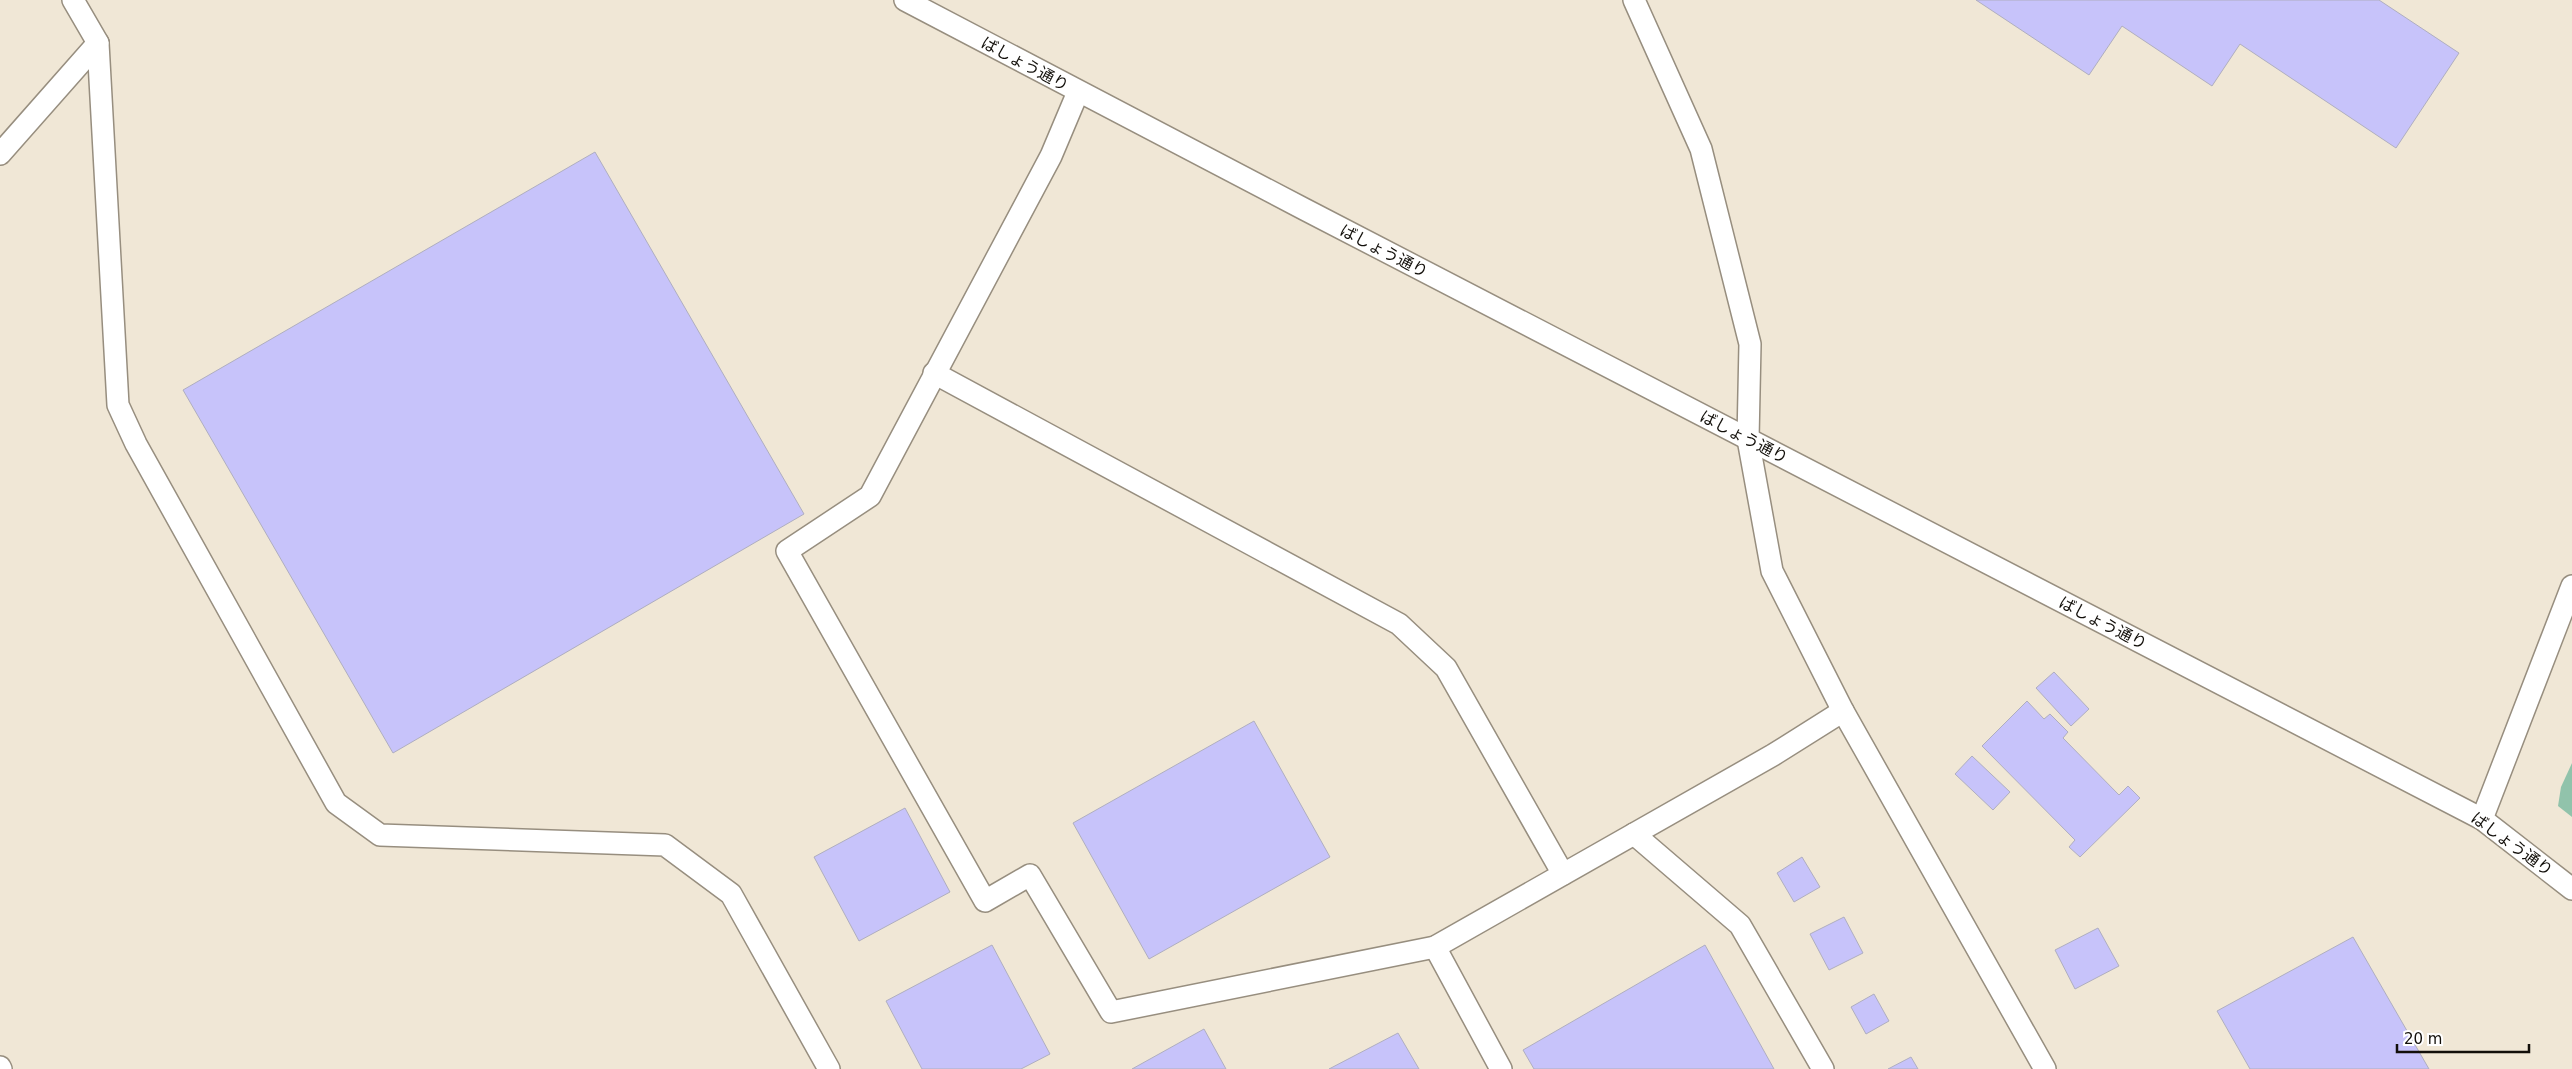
<svg xmlns="http://www.w3.org/2000/svg" width="2572" height="1069" font-family="'DejaVu Sans','Noto Sans JP',sans-serif">
	<style>
		.green { fill: #91c3ab }
		.building { fill: #c7c3fa; stroke: #afaebf }
		.lines { fill: none; stroke-linecap: round; stroke-linejoin: round }
		.lane-casing { stroke: #978e7f; stroke-width: 24 }
		.lane { stroke: #fff; stroke-width: 21 }
		.labels { text-anchor: middle; dominant-baseline: central; stroke-width: 4.5; stroke-linejoin: round; paint-order: stroke }
		.street-label { font-size: 16px; fill: #120f0a; stroke: #fff }
	</style>
	<rect width="100%" height="100%" fill="#f0e7d6"/>
	<path class="green" d="M2572 763V817L2558 806 2561 787Z"/>
	<g class="building">
		<path d="M1976 0H2379L2459 53 2396 148 2240 44 2212 86 2122 26 2089 75Z"/>
		<path d="M595 152 804 514 393 753 183 390Z"/>
		<path d="M2054 672 2089 709 2071 726 2036 688Z"/>
		<path d="M2027 701 2044 719 2050 714 2068 732 2063 738 2119 795 2128 786 2140 798 2080 857 2069 847 2075 840 1982 746Z"/>
		<path d="M1254 721 1330 857 1149 959 1073 823Z"/>
		<path d="M1972 756 2010 792 1993 810 1955 774Z"/>
		<path d="M905 808 950 892 859 941 814 857Z"/>
		<path d="M1802 857 1820 887 1794 902 1777 873Z"/>
		<path d="M1844 917 1863 953 1829 970 1810 934Z"/>
		<path d="M2098 928 2119 966 2075 989 2055 950Z"/>
		<path d="M2353 937 2429 1069H2250L2217 1011Z"/>
		<path d="M992 945 1050 1054 1021 1069H922L886 1001Z"/>
		<path d="M1705 945 1774 1069H1534L1523 1050Z"/>
		<path d="M1874 994 1889 1021 1866 1034 1851 1007Z"/>
		<path d="M1204 1029 1226 1069H1132Z"/>
		<path d="M1398 1033 1419 1069H1329Z"/>
		<path d="M1911 1057 1918 1069H1888Z"/>
	</g>
	<g class="lines">
		<g class="lane-casing">
			<g id="lane">
				<path d="M73 0 98 43 118 405 136 444 336 803 380 835 665 845 731 894 829 1069"/>
				<path d="M905 0 1304 209 2482 819 2572 889"/>
				<path d="M1634 0 1701 149 1750 344 1748 439 1772 571 1843 711 2045 1069"/>
				<path d="M1078 92 1051 156 870 496 787 551 985 901 1030 875 1111 1012 1435 947 1773 755 1843 711"/>
				<path d="M0 154 98 43"/>
				<path d="M934 373 1399 624 1446 668 1563 874"/>
				<path d="M2482 819 2572 586"/>
				<path d="M1634 834 1740 925 1823 1069"/>
				<path d="M1435 947 1501 1069"/>
				<path d="M0 1067 1 1069"/>
			</g>
		</g>
		<use href="#lane" class="lane"/>
	</g>
	<g class="labels">
		<g class="street-label">
			<text transform="translate(1025 64) rotate(28)">ばしょう通り</text>
			<text transform="translate(1384 251) rotate(27)">ばしょう通り</text>
			<text transform="translate(1744 437) rotate(27)">ばしょう通り</text>
			<text transform="translate(2103 623) rotate(27)">ばしょう通り</text>
			<text transform="translate(2512 844) rotate(36)">ばしょう通り</text>
		</g>
	</g>
	<path d="M2397 1044v8h132v-8" fill="none" stroke="#120f0a" stroke-width="2.5"/>
	<text x="2404" y="1044" font-size="15" fill="#120f0a" stroke="#ffffff" stroke-width="4" paint-order="stroke">20 m</text>
</svg>
